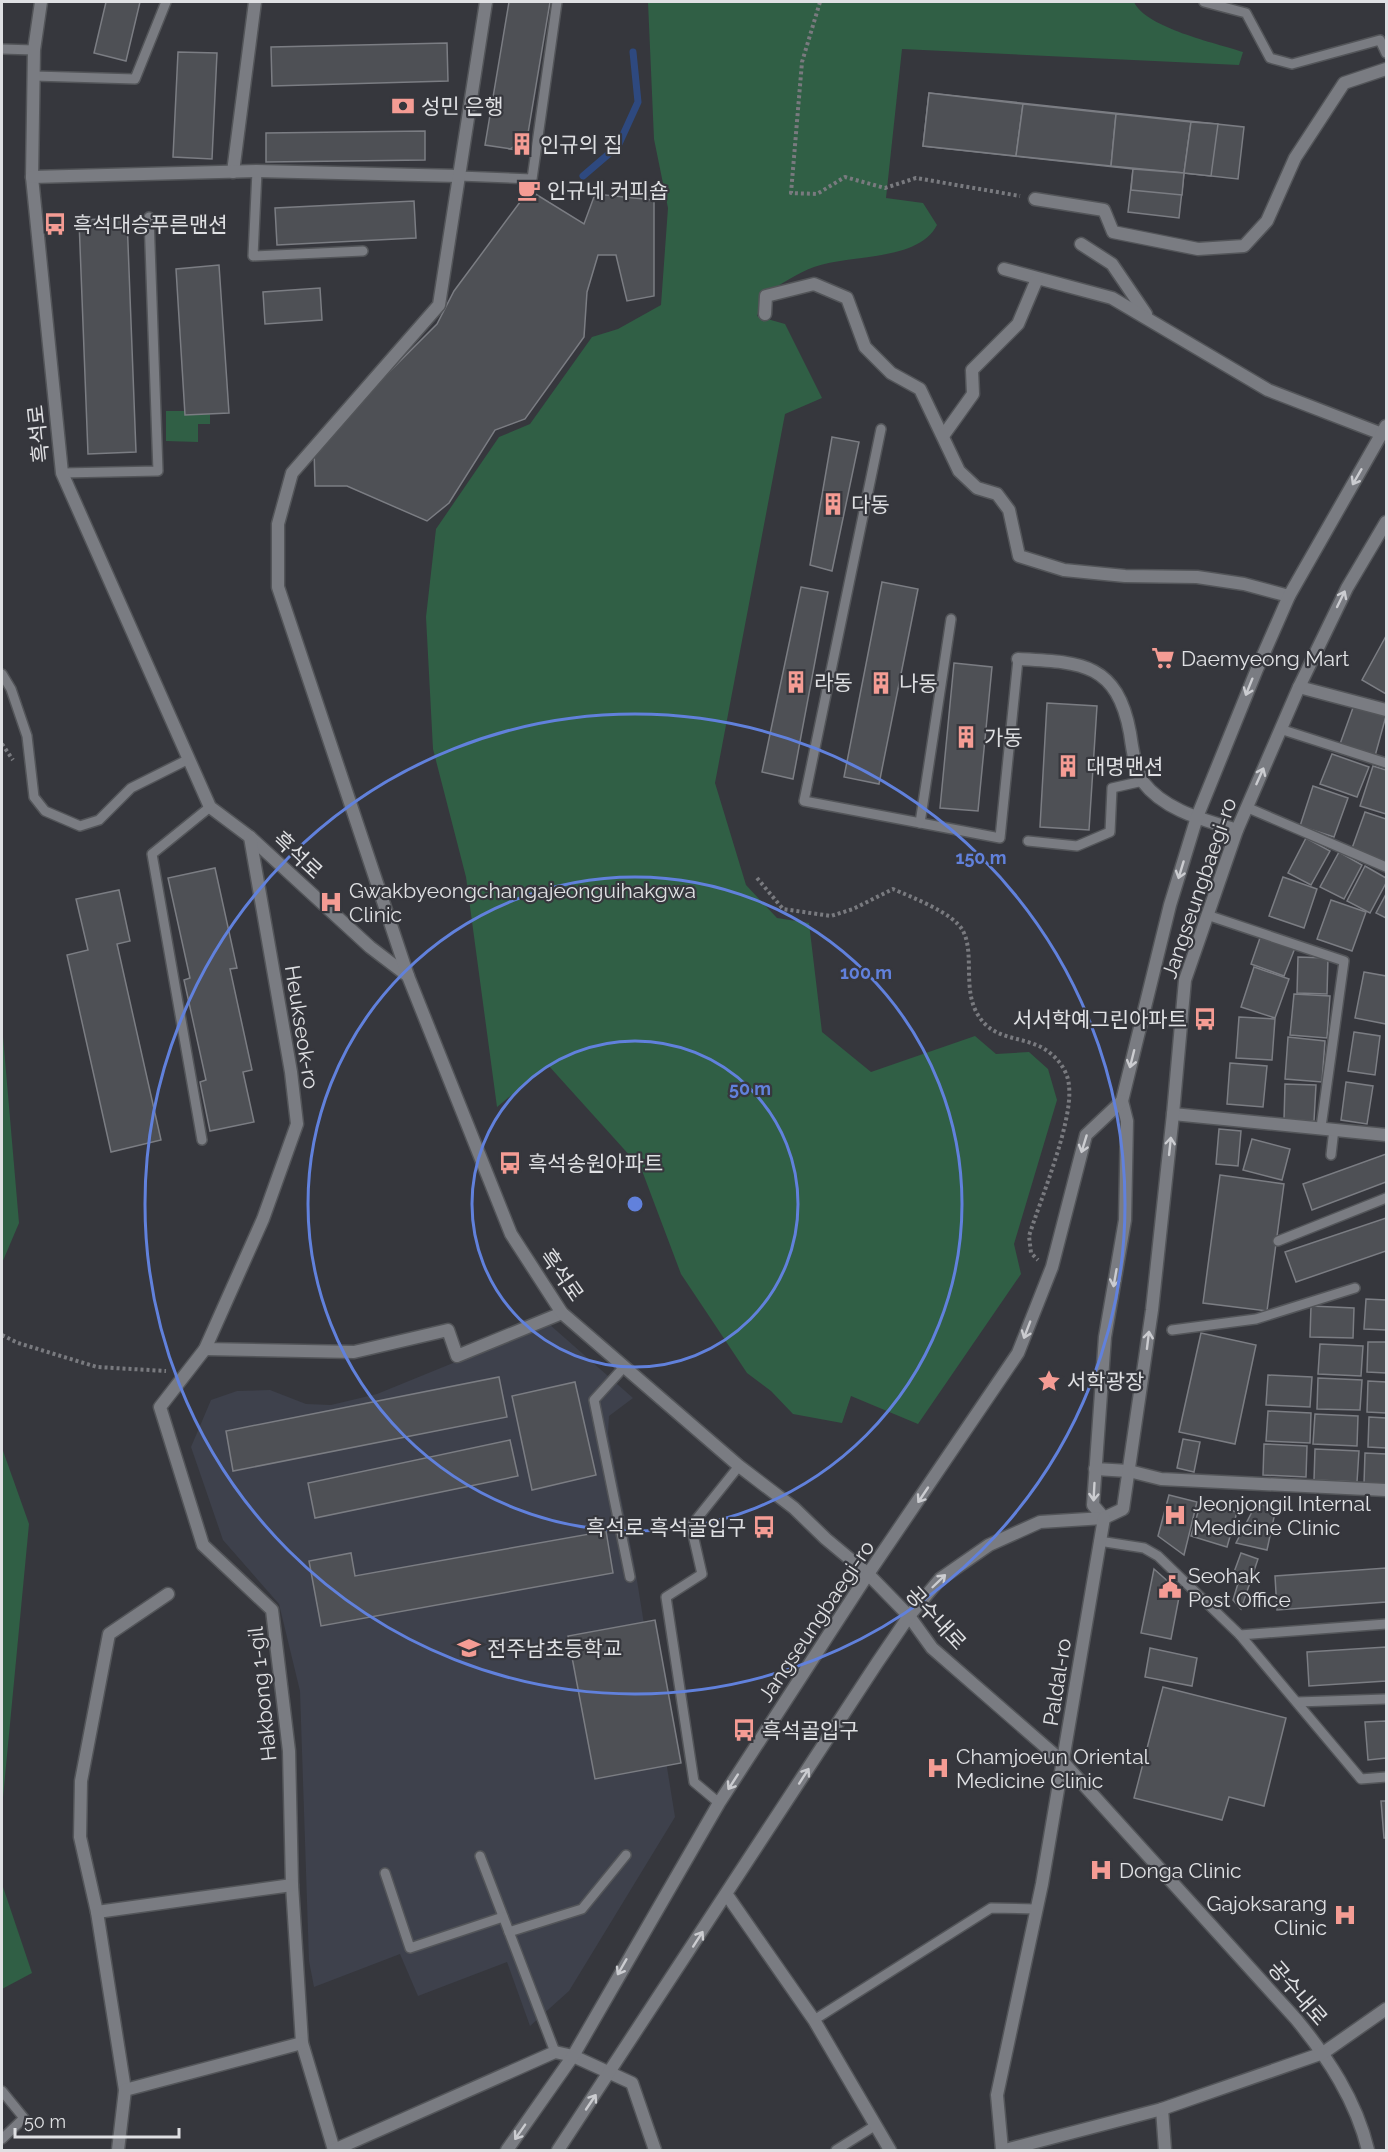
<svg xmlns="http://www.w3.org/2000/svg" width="1388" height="2152" font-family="Raleway,'Noto Sans KR',sans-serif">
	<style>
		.built { fill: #3e414c }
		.green { fill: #305f45 }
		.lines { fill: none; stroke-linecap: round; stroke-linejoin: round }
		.stream { stroke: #2e497f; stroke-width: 7 }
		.building { fill: #4e5055; stroke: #7b7d83; stroke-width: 1.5 }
		.service-casing { stroke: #535559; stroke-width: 12 }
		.pedestrian-casing { stroke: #535559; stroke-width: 15 }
		.minor-casing { stroke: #535559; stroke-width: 15 }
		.tertiary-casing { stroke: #535559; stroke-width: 15 }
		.path { stroke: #797a7f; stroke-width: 4; stroke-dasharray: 3 3; stroke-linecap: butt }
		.service { stroke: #7a7c82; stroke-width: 9 }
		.pedestrian { stroke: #7a7c82; stroke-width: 12 }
		.minor { stroke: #7a7c82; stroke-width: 12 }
		.tertiary { stroke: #7a7c82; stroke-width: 12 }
		.oneway { stroke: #cbccd0 }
		.ring { fill: none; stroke: #6181dc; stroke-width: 3 }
		.labels { text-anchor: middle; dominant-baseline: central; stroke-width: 4.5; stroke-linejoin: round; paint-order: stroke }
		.poi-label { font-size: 21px; fill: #dfe0e3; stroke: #36373d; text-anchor: start }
		.street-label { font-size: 21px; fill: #dfe0e3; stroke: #36373d }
		.centre { fill: #6181dc; stroke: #36373d; stroke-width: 3 }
		.ring-label { font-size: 18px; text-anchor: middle; font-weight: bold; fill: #6181dc; stroke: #36373d; stroke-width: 4.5; stroke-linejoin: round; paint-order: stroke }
	</style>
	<rect width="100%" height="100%" fill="#36373d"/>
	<path class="built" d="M549 1324 633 1398 609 1416 608 1433 635 1568 675 1817 569 1991 530 2026 507 1962 418 1996 400 1954 314 1987 309 1961 300 1691 279 1604 223 1540 191 1447 211 1400 237 1391 270 1390 306 1404 331 1405 377 1394Z"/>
	<g class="green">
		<path d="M648 2H1134C1146 28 1216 43 1243 52L1239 65 902 49 886 198 923 203 937 225C918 262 849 254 814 267 797 273 781 285 765 293L757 316 785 324 822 398 785 414 715 783 746 885 777 918 809 923 822 1032 871 1072 975 1036 996 1054 1029 1052 1048 1069 1057 1100 1014 1244 1021 1274 918 1424 851 1396 842 1423 793 1414 771 1391 747 1373 681 1274 641 1168 548 1065 497 1107 466 877 433 749 426 617 436 529 499 437 530 424 592 337 618 329 661 305 668 208 654 139Z"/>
		<path d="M166 411H210V424H198V442L166 441Z"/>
		<path d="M2 1025 19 1223 2 1263Z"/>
		<path d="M2 1448 29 1524 2 1808Z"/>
		<path d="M2 1884 32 1973 2 1989Z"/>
	</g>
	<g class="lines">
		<path class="stream" d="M583 176 618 146 638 102 633 52"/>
	</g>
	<g class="building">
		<path d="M106 2H140L126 61 94 53Z"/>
		<path d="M509 2H550L525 151 485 145Z"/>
		<path d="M447 43 448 81 272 86 271 47Z"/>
		<path d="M178 52 217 53 212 159 173 157Z"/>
		<path d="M929 93 1244 127 1238 179 1184 173 1179 218 1128 212 1133 169 923 146Z"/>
		<path d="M929 93 1023 104 1016 156 923 146Z"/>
		<path d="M1023 104 1116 114 1111 166 1016 156Z"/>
		<path d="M1116 114 1191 122 1184 173 1111 166Z"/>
		<path d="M1191 122 1218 124 1211 176 1184 173Z"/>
		<path d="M425 131V160L266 162V133Z"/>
		<path d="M527 138 525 151 510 149Z"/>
		<path d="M1133 169 1184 173 1182 195 1131 190Z"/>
		<path d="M529 190 584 224 595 194 654 200V296L627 301 616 255H598L587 292 584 337 525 419 495 430 449 503 427 521 347 486H315L314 447 437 324 454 291Z"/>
		<path d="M414 201 416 238 277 245 275 208Z"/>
		<path d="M127 218 136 452 88 454 79 220Z"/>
		<path d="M219 265 229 413 185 415 176 269Z"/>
		<path d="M320 288 322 320 265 324 263 292Z"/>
		<path d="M832 437 859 442 832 571 810 565Z"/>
		<path d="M882 582 918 589 879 784 844 777Z"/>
		<path d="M801 587 828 592 793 779 762 772Z"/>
		<path d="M1386 636V694L1362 680Z"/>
		<path d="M954 663 992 667 978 811 940 808Z"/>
		<path d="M1047 703 1097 706 1089 830 1040 827Z"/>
		<path d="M1354 705 1386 716 1375 756 1340 744Z"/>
		<path d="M1332 754 1369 767 1357 797 1320 784Z"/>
		<path d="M1373 766 1386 770V814L1360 806Z"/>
		<path d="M1313 786 1348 798 1334 837 1300 826Z"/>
		<path d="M1365 812 1386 819V862L1351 851Z"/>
		<path d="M1306 838 1330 851 1311 885 1288 873Z"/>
		<path d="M1339 852 1362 865 1344 899 1320 887Z"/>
		<path d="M1365 866 1386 878V883L1370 913 1347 901Z"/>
		<path d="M215 868 237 968 230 969 252 1070 243 1072 254 1122 210 1131 200 1082 206 1080 184 980 190 978 168 878Z"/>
		<path d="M1283 877 1317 889 1304 928 1269 916Z"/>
		<path d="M119 890 130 941 117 944 161 1140 111 1152 67 955 88 950 76 899Z"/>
		<path d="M1386 894V918L1376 913Z"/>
		<path d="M1331 900 1366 912 1352 951 1317 939Z"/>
		<path d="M1261 935 1295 948 1284 976 1251 964Z"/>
		<path d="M1298 957 1328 958 1327 994 1297 993Z"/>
		<path d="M1254 967 1289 979 1275 1018 1241 1007Z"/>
		<path d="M1364 972 1386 976V1024L1355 1018Z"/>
		<path d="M1294 994 1330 996 1327 1038 1290 1035Z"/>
		<path d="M1239 1017 1275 1019 1272 1060 1236 1058Z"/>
		<path d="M1354 1032 1380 1036 1375 1075 1348 1071Z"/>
		<path d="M1288 1037 1325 1041 1322 1082 1285 1079Z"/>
		<path d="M1230 1063 1267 1066 1263 1107 1227 1104Z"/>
		<path d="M1346 1082 1373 1086 1367 1124 1341 1120Z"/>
		<path d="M1285 1084 1316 1085 1314 1121 1284 1120Z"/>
		<path d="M1219 1129 1241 1131 1238 1166 1216 1164Z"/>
		<path d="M1252 1139 1290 1149 1282 1180 1243 1170Z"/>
		<path d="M1386 1154V1182L1312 1210 1303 1184Z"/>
		<path d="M1220 1175 1284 1184 1267 1311 1203 1303Z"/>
		<path d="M1386 1218V1251L1296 1282 1285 1252Z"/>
		<path d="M1366 1299 1386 1300V1330L1364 1329Z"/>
		<path d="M1311 1306 1354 1308 1353 1338 1310 1337Z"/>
		<path d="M1201 1333 1256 1345 1235 1444 1179 1432Z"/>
		<path d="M1368 1342H1386V1373L1367 1372Z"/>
		<path d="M1320 1344 1363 1346 1361 1376 1318 1374Z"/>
		<path d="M1268 1375 1312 1377 1310 1407 1266 1405Z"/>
		<path d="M499 1377 507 1417 233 1471 226 1431Z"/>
		<path d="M1318 1378 1362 1380 1360 1410 1317 1409Z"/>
		<path d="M1368 1381 1386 1382V1413L1367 1412Z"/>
		<path d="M575 1382 596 1475 532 1490 512 1396Z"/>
		<path d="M1268 1411 1311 1413 1310 1443 1266 1441Z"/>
		<path d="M1315 1414 1358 1416 1357 1446 1313 1444Z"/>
		<path d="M1369 1417 1386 1418V1448L1368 1447Z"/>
		<path d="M1183 1439 1200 1442 1194 1472 1177 1468Z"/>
		<path d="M510 1440 518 1476 315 1518 308 1483Z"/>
		<path d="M1264 1444 1307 1446 1306 1477 1263 1475Z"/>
		<path d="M1315 1449 1359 1451 1357 1482 1314 1480Z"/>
		<path d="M1365 1453 1386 1454V1485L1364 1484Z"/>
		<path d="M1169 1495 1197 1502 1184 1555 1158 1536Z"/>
		<path d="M1201 1502 1237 1512 1227 1547 1191 1536Z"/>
		<path d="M1256 1504 1276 1508 1267 1550 1236 1543Z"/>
		<path d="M606 1531 613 1573 321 1626 309 1561 351 1553 355 1576Z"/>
		<path d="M1241 1553 1258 1559 1241 1609 1233 1600 1239 1580 1233 1575Z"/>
		<path d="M1386 1568V1602L1277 1610 1275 1576Z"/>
		<path d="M1154 1569 1180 1592 1171 1639 1141 1633Z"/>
		<path d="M655 1620 681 1763 595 1779 568 1636Z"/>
		<path d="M1386 1647V1681L1309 1686 1307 1652Z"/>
		<path d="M1150 1648 1197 1658 1192 1686 1145 1677Z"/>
		<path d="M1163 1687 1286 1718 1264 1806 1229 1797 1222 1820 1134 1798Z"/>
		<path d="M1386 1721V1758L1368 1760 1365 1722Z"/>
		<path d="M1381 1801H1386V1838H1384Z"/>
	</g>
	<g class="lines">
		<g class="service-casing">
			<g id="service">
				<path d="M1204 2 1246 13 1270 58 1292 64 1380 40 1386 53"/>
				<path d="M2 49 34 50"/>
				<path d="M34 76 135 79 166 2"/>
				<path d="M257 171 253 256 363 251"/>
				<path d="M459 176 532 179 557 2"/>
				<path d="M881 429 804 801 1000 838 1018 659"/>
				<path d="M62 473 158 471 149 217"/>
				<path d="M2 674 11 689 27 736 34 797 45 811 80 826 99 820 131 788 189 759"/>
				<path d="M1280 729 1386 763"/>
				<path d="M1246 807 1386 867"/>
				<path d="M920 823 951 619"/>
				<path d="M1028 841 1077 846 1110 832 1112 788 1143 781"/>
				<path d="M1207 915 1344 961 1321 1127"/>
				<path d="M202 1140 152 854 210 807"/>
				<path d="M1331 1155 1334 1129"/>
				<path d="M1278 1241 1386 1198"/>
				<path d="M1172 1330 1256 1319 1355 1288"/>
				<path d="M624 1367 594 1400 630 1577"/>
				<path d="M1099 1541 1144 1548 1158 1556 1240 1635 1361 1779 1386 1777"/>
				<path d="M1240 1635 1386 1624"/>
				<path d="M1297 1702 1386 1699"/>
				<path d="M719 1803 694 1782 666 1597 702 1574 691 1526 739 1466"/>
				<path d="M480 1856 555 2052"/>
				<path d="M385 1873 410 1948 503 1917"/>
				<path d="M509 1932 582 1909 626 1855"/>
				<path d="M814 2020 991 1908 1035 1909"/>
				<path d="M2 2091 24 2118 2 2139"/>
				<path d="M836 2150 876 2125"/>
			</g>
		</g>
		<g class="pedestrian-casing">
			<path id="pedestrian" d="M205 1349 354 1352 448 1330 457 1356 562 1313"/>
		</g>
		<g class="minor-casing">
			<g id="minor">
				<path d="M41 2 34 50 32 177 62 473 210 807 250 837 370 947 408 976 511 1234 562 1313 739 1466 794 1508 826 1539 868 1574 909 1616 932 1648 1064 1763 1296 2019C1328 2058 1356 2100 1368 2150"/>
				<path d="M233 172 255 2"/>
				<path d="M32 177 257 171 459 176"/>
				<path d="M1035 199 1104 210 1113 232 1198 249 1244 246 1267 221 1295 158 1344 83 1386 69"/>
				<path d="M1081 244 1112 264 1146 314"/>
				<path d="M1004 269 1112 298 1268 390 1382 434"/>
				<path d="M765 314 766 296 814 284 847 298 865 347 891 373 920 389 959 471 977 488 997 494 1009 510 1019 556 1064 570 1125 576 1197 577 1244 584 1289 596"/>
				<path d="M943 436 973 394 972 370 1018 324 1037 279"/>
				<path d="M1018 659C1080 662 1117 662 1130 733 1132 747 1135 770 1143 782 1165 811 1205 820 1237 830"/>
				<path d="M1299 687 1386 710"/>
				<path d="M250 837 291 1072 297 1124 263 1219 205 1349 160 1407 203 1545 272 1610 289 1751 292 1885 302 2043 334 2150"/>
				<path d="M408 976 278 587V524L292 473 439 305 486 2"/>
				<path d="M1173 1114 1386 1135"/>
				<path d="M1095 1469 1129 1471 1161 1479 1386 1490"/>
				<path d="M727 1895 814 2020 890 2150"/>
				<path d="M97 1912 292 1885"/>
				<path d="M125 2090 97 1912 80 1837 81 1781 109 1634 168 1594"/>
				<path d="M1162 2109 1165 2150"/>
				<path d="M118 2150 125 2090 302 2043"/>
				<path d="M334 2150 555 2052 573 2056 632 2083 655 2150"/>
				<path d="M1005 2150 1162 2109 1323 2053 1386 2009"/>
			</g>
		</g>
		<g class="tertiary-casing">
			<g id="tertiary">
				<path d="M1104 1518 1093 1505 1105 1337 1125 1220 1127 1121 1122 1101 1170 905 1197 817 1257 669 1289 596 1386 426"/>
				<path d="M507 2150 573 2056 719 1803 868 1574 1018 1353 1052 1267 1086 1135 1122 1101"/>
				<path d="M558 2150 877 1663 909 1616 940 1579 989 1545 1040 1522 1104 1518 1123 1509 1152 1310 1173 1114 1185 980 1237 830 1299 687 1347 588 1386 522"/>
				<path d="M1002 2150 997 2095 1042 1884 1104 1518"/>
			</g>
		</g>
		<g class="path">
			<path d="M820 2 802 62 791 193 817 194 845 177 885 188 916 178 1020 196"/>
			<path d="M2 744 13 760"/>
			<path d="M757 878 783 909 831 916 853 909 893 889C911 897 954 913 963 931 975 954 962 989 978 1015 993 1040 1019 1036 1041 1047 1056 1055 1068 1070 1069 1086 1073 1122 1041 1198 1029 1236L1031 1253 1038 1260"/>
			<path d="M2 1335 18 1343 97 1367 166 1371"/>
		</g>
		<use href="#service" class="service"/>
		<use href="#pedestrian" class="pedestrian"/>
		<use href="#minor" class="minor"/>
		<use href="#tertiary" class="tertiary"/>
	</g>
	<defs><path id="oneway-shaft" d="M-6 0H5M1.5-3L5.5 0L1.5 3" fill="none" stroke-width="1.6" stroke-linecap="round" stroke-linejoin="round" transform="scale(1.5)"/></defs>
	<g class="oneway">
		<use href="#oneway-shaft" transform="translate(1357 477) rotate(120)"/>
		<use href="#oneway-shaft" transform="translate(1341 599) rotate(-64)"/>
		<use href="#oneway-shaft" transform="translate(1249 687) rotate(112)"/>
		<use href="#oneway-shaft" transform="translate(1260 776) rotate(-66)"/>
		<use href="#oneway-shaft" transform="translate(1181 870) rotate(107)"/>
		<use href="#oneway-shaft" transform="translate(1132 1059) rotate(104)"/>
		<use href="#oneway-shaft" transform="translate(1084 1144) rotate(107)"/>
		<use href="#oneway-shaft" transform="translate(1170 1146) rotate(-84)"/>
		<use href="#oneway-shaft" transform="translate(1115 1278) rotate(100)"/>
		<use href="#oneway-shaft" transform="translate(1027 1330) rotate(111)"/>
		<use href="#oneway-shaft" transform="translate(1148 1340) rotate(-83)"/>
		<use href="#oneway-shaft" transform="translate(1094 1492) rotate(93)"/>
		<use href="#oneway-shaft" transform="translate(923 1495) rotate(124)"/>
		<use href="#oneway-shaft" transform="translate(939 1581) rotate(-44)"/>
		<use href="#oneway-shaft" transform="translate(804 1776) rotate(-57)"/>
		<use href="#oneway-shaft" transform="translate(733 1782) rotate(123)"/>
		<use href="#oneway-shaft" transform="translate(698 1939) rotate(-57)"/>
		<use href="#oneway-shaft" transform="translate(622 1967) rotate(120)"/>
		<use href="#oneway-shaft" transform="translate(591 2102) rotate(-56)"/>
		<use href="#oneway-shaft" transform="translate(520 2132) rotate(125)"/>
	</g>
	<g class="ring">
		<circle cx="635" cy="1204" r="163"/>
		<circle cx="635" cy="1204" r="327"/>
		<circle cx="635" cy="1204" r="490"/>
	</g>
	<defs>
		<g id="bank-bare" transform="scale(1.8)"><path d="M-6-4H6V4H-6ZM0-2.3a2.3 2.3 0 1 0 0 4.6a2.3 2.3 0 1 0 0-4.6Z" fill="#f59c94" stroke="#36373d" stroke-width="2.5" paint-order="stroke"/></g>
		<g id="building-bare" transform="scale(1.8)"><path d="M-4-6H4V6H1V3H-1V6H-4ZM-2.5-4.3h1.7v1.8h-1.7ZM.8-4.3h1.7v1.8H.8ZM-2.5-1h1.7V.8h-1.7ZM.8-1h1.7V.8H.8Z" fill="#f59c94" stroke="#36373d" stroke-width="2.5" paint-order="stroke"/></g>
		<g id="cafe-bare" transform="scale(1.8)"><path d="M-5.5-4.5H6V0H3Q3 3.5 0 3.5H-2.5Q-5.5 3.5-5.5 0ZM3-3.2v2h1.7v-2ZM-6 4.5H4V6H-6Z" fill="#f59c94" stroke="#36373d" stroke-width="2.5" paint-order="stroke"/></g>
		<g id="bus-bare" transform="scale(1.8)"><path d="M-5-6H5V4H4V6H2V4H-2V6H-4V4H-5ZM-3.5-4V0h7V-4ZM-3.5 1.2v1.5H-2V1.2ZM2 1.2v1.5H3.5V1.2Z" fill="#f59c94" stroke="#36373d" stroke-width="2.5" paint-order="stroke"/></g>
		<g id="supermarket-bare" transform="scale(1.8)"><path d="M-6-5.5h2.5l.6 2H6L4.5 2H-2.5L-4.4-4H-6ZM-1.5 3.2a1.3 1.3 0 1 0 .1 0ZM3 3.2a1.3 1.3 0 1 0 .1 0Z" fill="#f59c94" stroke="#36373d" stroke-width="2.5" paint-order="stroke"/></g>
		<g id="hospital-bare" transform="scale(1.8)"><path d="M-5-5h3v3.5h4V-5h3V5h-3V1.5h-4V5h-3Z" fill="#f59c94" stroke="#36373d" stroke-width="2.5" paint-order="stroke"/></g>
		<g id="sight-bare" transform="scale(1.8)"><path d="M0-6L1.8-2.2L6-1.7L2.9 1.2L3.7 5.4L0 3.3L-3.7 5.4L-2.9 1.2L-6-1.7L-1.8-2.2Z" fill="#f59c94" stroke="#36373d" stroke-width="2.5" paint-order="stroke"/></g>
		<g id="civic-bare" transform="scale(1.8)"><path d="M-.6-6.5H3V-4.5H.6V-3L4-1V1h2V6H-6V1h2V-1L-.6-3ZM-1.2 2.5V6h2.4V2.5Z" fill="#f59c94" stroke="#36373d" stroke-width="2.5" paint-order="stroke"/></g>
		<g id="school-bare" transform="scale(1.8)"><path d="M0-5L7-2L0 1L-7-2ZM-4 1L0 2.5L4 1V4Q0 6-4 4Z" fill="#f59c94" stroke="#36373d" stroke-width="2.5" paint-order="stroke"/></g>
	</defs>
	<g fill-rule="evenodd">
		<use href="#bank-bare" x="403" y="106"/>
		<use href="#building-bare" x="522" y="144"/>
		<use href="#cafe-bare" x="529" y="190"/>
		<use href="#bus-bare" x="55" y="224"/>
		<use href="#building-bare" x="833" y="504"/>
		<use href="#supermarket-bare" x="1163" y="658"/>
		<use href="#building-bare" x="796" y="682"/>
		<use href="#building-bare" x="881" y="683"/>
		<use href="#building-bare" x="966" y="737"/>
		<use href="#building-bare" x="1068" y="766"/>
		<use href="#hospital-bare" x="331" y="902"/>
		<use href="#bus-bare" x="1205" y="1019"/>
		<use href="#bus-bare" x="510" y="1163"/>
		<use href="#sight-bare" x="1049" y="1381"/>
		<use href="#hospital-bare" x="1175" y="1515"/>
		<use href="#bus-bare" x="764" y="1527"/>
		<use href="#civic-bare" x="1170" y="1587"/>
		<use href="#school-bare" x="469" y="1648"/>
		<use href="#bus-bare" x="744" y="1730"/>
		<use href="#hospital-bare" x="938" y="1768"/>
		<use href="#hospital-bare" x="1101" y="1870"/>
		<use href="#hospital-bare" x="1345" y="1915"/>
	</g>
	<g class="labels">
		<g class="poi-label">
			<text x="421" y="106">성민 은행</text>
			<text x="540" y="144">인규의 집</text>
			<text x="547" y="190">인규네 커피숍</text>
			<text x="73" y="224">흑석대승푸른맨션</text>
			<text x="851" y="504">다동</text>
			<text x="1181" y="658">Daemyeong Mart</text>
			<text x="814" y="682">라동</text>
			<text x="899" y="683">나동</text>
			<text x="984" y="737">가동</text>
			<text x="1086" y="766">대명맨션</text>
			<text x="349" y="890">Gwakbyeongchangajeonguihakgwa<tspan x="349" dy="24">Clinic</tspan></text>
			<text x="1187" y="1019" text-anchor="end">서서학예그린아파트</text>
			<text x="528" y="1163">흑석송원아파트</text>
			<text x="1067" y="1381">서학광장</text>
			<text x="1193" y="1503">Jeonjongil Internal<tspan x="1193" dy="24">Medicine Clinic</tspan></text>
			<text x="746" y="1527" text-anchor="end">흑석로 흑석골입구</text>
			<text x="1188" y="1575">Seohak<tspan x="1188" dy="24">Post Office</tspan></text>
			<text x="487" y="1648">전주남초등학교</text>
			<text x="762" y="1730">흑석골입구</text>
			<text x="956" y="1756">Chamjoeun Oriental<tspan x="956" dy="24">Medicine Clinic</tspan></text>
			<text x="1119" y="1870">Donga Clinic</text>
			<text x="1327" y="1903" text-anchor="end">Gajoksarang<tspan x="1327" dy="24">Clinic</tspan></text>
		</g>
		<g class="street-label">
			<text transform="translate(38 434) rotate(-96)">흑석로</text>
			<text transform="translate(298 855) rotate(43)">흑석로</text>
			<text transform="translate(1199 888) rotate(-71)">Jangseungbaegi-ro</text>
			<text transform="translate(302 1027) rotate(81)">Heukseok-ro</text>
			<text transform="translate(562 1275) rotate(55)">흑석로</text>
			<text transform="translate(936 1618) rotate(47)">공수내로</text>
			<text transform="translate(816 1621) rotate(-56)">Jangseungbaegi-ro</text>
			<text transform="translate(1057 1682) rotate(-81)">Paldal-ro</text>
			<text transform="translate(262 1694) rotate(-96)">Hakbong 1-gil</text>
			<text transform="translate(1298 1993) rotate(49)">공수내로</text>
		</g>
	</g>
	<circle cx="635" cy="1204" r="9" class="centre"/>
	<g class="ring-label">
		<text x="981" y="864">150 m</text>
		<text x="866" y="979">100 m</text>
		<text x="750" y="1095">50 m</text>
	</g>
	<rect width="1388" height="2152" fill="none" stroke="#dfe0e3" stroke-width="6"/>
	<path d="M15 2128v9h164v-9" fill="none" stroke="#dfe0e3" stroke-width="3"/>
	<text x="24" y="2128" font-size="18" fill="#dfe0e3" stroke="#36373d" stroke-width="4.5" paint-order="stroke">50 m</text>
</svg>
